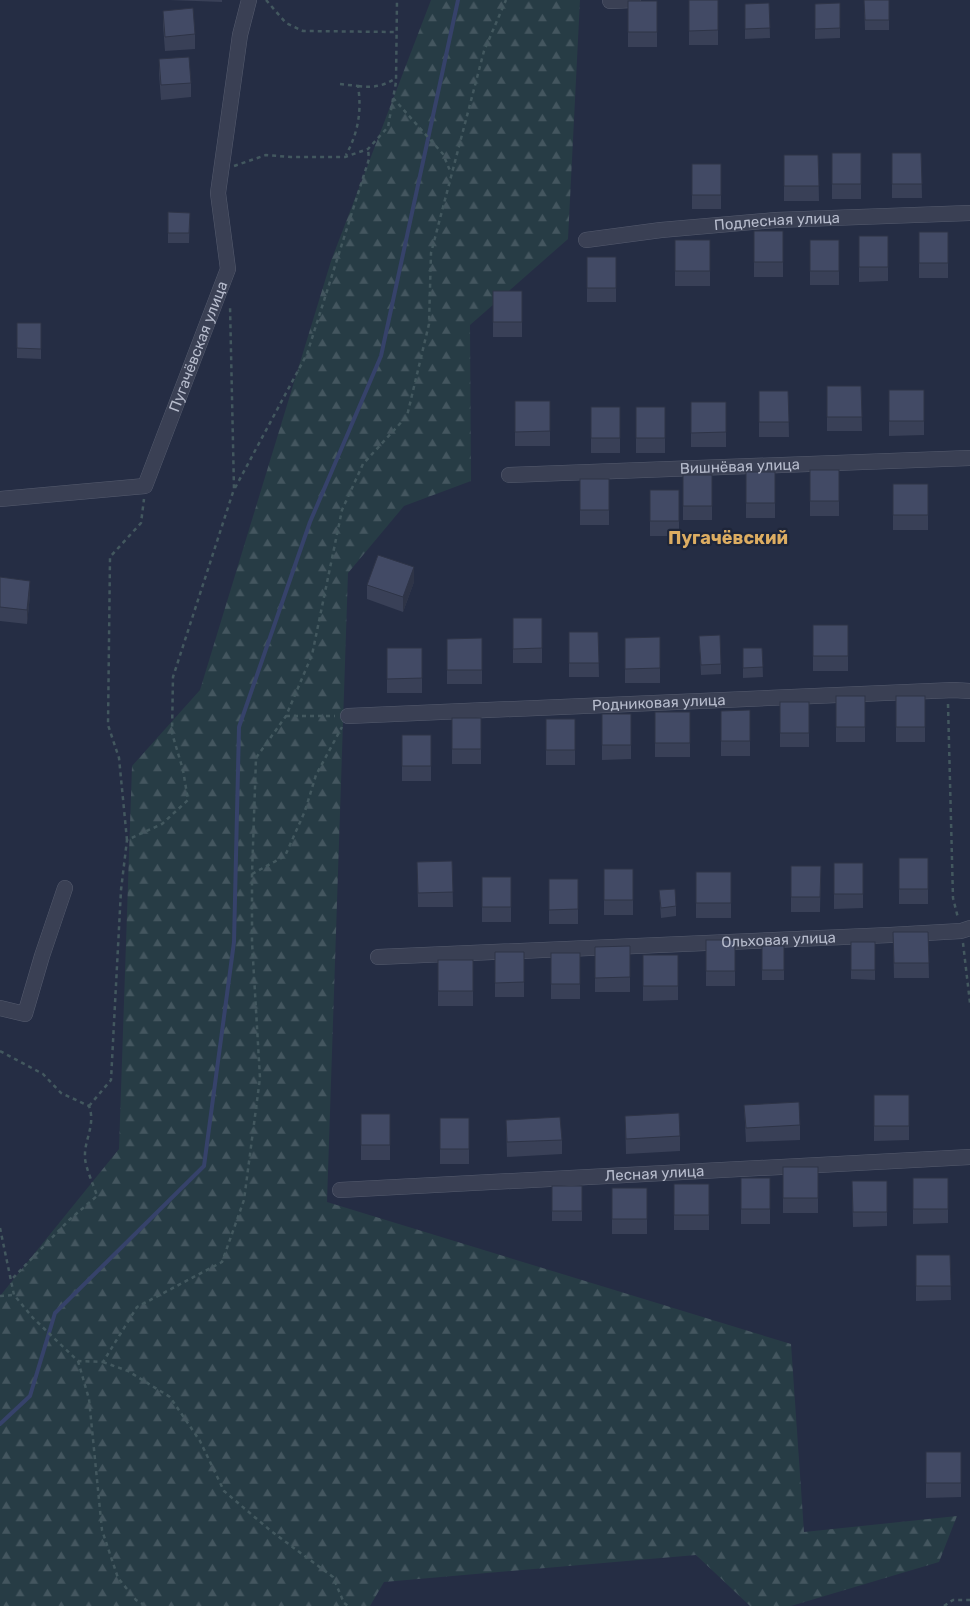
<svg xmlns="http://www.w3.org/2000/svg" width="970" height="1606" font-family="Rubik,sans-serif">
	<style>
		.forest { fill: url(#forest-firs) }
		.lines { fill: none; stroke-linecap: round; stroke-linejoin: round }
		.stream { stroke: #36426a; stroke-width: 4 }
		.street-casing { stroke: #555b6e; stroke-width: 16 }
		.path { stroke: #43585f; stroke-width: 2.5; stroke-dasharray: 4 4; stroke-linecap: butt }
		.street { stroke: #3a4054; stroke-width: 15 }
		.wall { fill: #394057 }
		.shaded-wall { fill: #2e3447 }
		.building { fill: #424a65; stroke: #2e3447 }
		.labels { text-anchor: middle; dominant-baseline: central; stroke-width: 4.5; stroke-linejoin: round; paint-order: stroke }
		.street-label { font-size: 15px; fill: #b7bccd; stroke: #1e2539 }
		.quarter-label { font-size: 18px; font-weight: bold; fill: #ddad62; stroke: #1e2539 }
	</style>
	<defs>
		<pattern id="forest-firs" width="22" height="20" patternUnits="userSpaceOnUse" patternTransform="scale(1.25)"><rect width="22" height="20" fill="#273c45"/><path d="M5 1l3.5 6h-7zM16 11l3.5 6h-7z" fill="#44565f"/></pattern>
	</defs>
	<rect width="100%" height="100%" fill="#252d44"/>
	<path class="forest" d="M431 0H580L568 239 470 325 471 481 404 506 348 573 327 1202 791 1344 804 1532 957 1516 939 1562 791 1606H750L696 1555 384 1582 370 1606H0V1296L119 1149 132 766 200 690 331 261Z"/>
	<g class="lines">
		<path class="stream" d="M0 1424 30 1396 55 1313 204 1166 234 942 239 727 310 522 381 356 458 0"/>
		<g class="street-casing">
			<g id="street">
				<path d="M610 1 633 0"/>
				<path id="s1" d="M586 240 661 230 776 220 970 213"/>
				<path id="s2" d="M509 475 970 458"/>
				<path id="s3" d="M0 499 145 486 228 269 218 193 240 35 249 0"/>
				<path id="s4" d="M348 716 954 690 970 691"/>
				<path id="s5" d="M378 957 890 935 961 931 970 928"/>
				<path d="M0 1008 25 1014 42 956 65 888"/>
				<path id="s6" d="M340 1190 970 1157"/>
			</g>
		</g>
		<g class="path">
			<path d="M266 0 286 23 303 31 396 32"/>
			<path d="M340 84 358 86C362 111 358 133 346 155"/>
			<path d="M358 86C373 88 384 86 396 78"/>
			<path d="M393 98 443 154 451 173"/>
			<path d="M234 166 266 155 291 157H345L368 149 388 127 396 82 397 0"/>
			<path d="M235 488 307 354 369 159 368 149"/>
			<path d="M948 704 953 898 958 918"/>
			<path d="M286 716H335"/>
			<path d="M127 840 119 758 108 725 110 557 141 523 144 499"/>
			<path d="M252 874 285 856 305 811 316 775 342 727"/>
			<path d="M963 943 970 1003"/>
			<path d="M0 1051 43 1074 61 1093 89 1106C96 1125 84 1140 85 1157 85 1167 94 1186 97 1196L69 1220 12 1279"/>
			<path d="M89 1106 111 1080 121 890 127 840 162 824 188 800 183 770 172 733 173 677 234 489 230 305"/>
			<path d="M0 1228 14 1295 33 1318 78 1361 103 1362 137 1307 222 1262 244 1200 260 1078 252 942V874L256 758 286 716 312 655 342 510 363 464 407 416 429 324 431 253 484 51 506 0"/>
			<path d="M0 1296 13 1295"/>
			<path d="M78 1361 89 1399 102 1530 118 1578 136 1600 146 1606"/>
			<path d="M103 1362 128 1371 170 1397 200 1441 224 1491 271 1531 333 1577 344 1603 348 1606"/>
			<path d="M944 1606 953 1600H970"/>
		</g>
		<use href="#street" class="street"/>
	</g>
	<g class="wall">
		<path d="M169 0H222V2Z"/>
		<rect x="689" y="0" width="29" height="45"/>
		<path d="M864 0H889V30H865Z"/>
		<rect x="628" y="1" width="29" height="46"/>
		<path d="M769 3 770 38 745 39V4Z"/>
		<path d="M840 3V38L815 39V4Z"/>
		<path d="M163 11 195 34V49L165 51 163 25Z"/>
		<path d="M159 59 191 83V97L161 100 159 74Z"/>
		<rect x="832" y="153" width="29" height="46"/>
		<path d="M892 153H921L922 198H892Z"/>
		<path d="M784 155H818L819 201H784Z"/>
		<rect x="692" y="164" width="29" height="45"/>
		<path d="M168 212 190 213 189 243H168Z"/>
		<rect x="754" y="231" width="29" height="46"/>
		<rect x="919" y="232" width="29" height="46"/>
		<path d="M859 236H888V281L859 282Z"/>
		<rect x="675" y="240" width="35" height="46"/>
		<rect x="810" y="240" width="29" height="45"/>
		<rect x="587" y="257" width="29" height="45"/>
		<rect x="493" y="291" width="29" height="46"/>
		<path d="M17 323H41V359L17 358Z"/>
		<path d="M827 386H861L862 431H827Z"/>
		<path d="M889 390H924V435L889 436Z"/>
		<path d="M759 391H788L789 437H759Z"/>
		<rect x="515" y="401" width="35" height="45"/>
		<rect x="691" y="402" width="35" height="45"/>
		<rect x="591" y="407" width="29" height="46"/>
		<rect x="636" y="407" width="29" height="46"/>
		<rect x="810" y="470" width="29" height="46"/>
		<rect x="746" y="472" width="29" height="46"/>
		<rect x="683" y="475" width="29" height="45"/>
		<rect x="580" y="479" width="29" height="46"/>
		<rect x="893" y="484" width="35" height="46"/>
		<rect x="650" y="490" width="29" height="46"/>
		<path d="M0 577 30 595 27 624 0 621Z"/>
		<path d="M414 582 403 612 367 599V585Z"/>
		<rect x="513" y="618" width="29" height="45"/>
		<rect x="813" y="625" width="35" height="46"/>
		<path d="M569 632H598L599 677H569Z"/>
		<path d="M699 636 721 664V674L701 675Z"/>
		<path d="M660 637V683H625V638Z"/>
		<path d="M482 638V684H447V639Z"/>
		<rect x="387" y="648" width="35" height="45"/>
		<path d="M743 648H762L763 677 743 678Z"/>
		<rect x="836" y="696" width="29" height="46"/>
		<rect x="896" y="696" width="29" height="46"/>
		<rect x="780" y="702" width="29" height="45"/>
		<path d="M750 710V756H721V711Z"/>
		<rect x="655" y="712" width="35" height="45"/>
		<path d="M602 714H631V759L602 760Z"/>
		<rect x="452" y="718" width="29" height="46"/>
		<rect x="546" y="719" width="29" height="46"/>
		<rect x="402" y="735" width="29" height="46"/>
		<rect x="899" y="858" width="29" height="46"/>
		<path d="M452 861 453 907H418L417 862Z"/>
		<path d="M834 863H863V908L834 909Z"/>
		<path d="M791 866H821L820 912H791Z"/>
		<rect x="604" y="869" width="29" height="46"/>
		<rect x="696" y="872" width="35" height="46"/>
		<rect x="482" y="877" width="29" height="45"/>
		<rect x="549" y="879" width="29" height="45"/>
		<path d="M659 890 676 906V916L661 918Z"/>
		<path d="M893 932H928L929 978H894Z"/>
		<rect x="706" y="940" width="29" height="46"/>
		<path d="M851 942H875V980L851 979Z"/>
		<path d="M630 946V992H595V947Z"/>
		<rect x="762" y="946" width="22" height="34"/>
		<rect x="495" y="952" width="29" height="45"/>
		<rect x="551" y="953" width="29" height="46"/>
		<path d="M643 955H678V1000L643 1001Z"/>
		<rect x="438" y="960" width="35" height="46"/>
		<path d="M874 1095H909V1140L874 1141Z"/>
		<path d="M744 1105 800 1125V1140L746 1142Z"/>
		<rect x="361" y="1114" width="29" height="46"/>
		<path d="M625 1116 680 1136V1151L626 1154Z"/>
		<rect x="440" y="1118" width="29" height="46"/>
		<path d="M506 1120 562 1140V1154L507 1157Z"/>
		<rect x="783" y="1167" width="35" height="46"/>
		<rect x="741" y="1178" width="29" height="46"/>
		<path d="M913 1178H948V1223L913 1224Z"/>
		<path d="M852 1181H887V1226L853 1227Z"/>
		<rect x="674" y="1184" width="35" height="46"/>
		<rect x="552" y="1186" width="30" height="35"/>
		<rect x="612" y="1188" width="35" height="46"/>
		<path d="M916 1255H950L951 1300 916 1301Z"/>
		<path d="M926 1452H961V1497L926 1498Z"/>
	</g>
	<g class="shaded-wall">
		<path d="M414 567V582L403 612V597Z"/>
		<path d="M30 581V595L27 624V610Z"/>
	</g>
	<g class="building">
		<path d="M689 0H718V30L689 31Z"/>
		<path d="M864 0H889V20H865Z"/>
		<rect x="628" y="1" width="29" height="31"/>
		<path d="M769 3 770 28 745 29V4Z"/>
		<path d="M840 3V28L815 29V4Z"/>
		<path d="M193 8 195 34 165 37 163 11Z"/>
		<path d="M189 57 191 83 161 85 159 59Z"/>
		<rect x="832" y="153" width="29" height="31"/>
		<path d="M892 153H921L922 184H892Z"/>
		<path d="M784 155H818L819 186H784Z"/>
		<rect x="692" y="164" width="29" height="31"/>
		<path d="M168 212 190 213 189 233H168Z"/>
		<rect x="754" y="231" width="29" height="31"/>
		<rect x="919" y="232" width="29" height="31"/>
		<rect x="859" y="236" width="29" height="31"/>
		<rect x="675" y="240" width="35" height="31"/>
		<rect x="810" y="240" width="29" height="31"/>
		<rect x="587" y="257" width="29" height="31"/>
		<rect x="493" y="291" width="29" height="31"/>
		<path d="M17 323H41V349L17 348Z"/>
		<path d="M827 386H861L862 417H827Z"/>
		<rect x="889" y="390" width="35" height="31"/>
		<path d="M759 391H788L789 422H759Z"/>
		<path d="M515 401H550V431L515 432Z"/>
		<path d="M691 402H726V432L691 433Z"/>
		<rect x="591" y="407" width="29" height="31"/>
		<rect x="636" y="407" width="29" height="31"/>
		<rect x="810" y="470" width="29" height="31"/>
		<rect x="746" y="472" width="29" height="31"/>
		<rect x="683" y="475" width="29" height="31"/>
		<rect x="580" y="479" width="29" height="31"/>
		<rect x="893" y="484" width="35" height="31"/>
		<rect x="650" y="490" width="29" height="31"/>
		<path d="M378 555 414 567 403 597 367 585Z"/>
		<path d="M0 577 30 581 27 610 0 607Z"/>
		<path d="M513 618H542V648L513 649Z"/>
		<rect x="813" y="625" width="35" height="31"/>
		<path d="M569 632H598L599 663H569Z"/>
		<path d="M720 635 721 664 701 665 699 636Z"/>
		<path d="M660 637V668L625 669V638Z"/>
		<path d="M482 638V670H447V639Z"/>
		<path d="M387 648H422V678L387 679Z"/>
		<path d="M743 648H762L763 667 743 668Z"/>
		<rect x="836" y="696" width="29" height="31"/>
		<rect x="896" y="696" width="29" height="31"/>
		<rect x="780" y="702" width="29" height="31"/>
		<path d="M750 710V741H721V711Z"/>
		<rect x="655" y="712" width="35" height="31"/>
		<rect x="602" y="714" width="29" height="31"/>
		<rect x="452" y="718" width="29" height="31"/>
		<rect x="546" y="719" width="29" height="31"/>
		<rect x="402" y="735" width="29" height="31"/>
		<rect x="899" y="858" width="29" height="31"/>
		<path d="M452 861 453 892 418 893 417 862Z"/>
		<rect x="834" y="863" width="29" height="31"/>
		<path d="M791 866H821L820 897H791Z"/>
		<rect x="604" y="869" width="29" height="31"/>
		<rect x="696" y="872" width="35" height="31"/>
		<rect x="482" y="877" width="29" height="30"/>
		<path d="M549 879H578V909L549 910Z"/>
		<path d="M675 889 676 906 661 908 659 890Z"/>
		<path d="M893 932H928L929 963H894Z"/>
		<rect x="706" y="940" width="29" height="31"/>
		<rect x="851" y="942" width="24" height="28"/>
		<path d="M630 946V977L595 978V947Z"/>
		<rect x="762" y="946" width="22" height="24"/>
		<path d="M495 952H524V982L495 983Z"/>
		<rect x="551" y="953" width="29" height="31"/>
		<rect x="643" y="955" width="35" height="31"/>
		<rect x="438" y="960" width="35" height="31"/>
		<rect x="874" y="1095" width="35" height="31"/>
		<path d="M799 1102 800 1125 746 1128 744 1105Z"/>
		<path d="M679 1113 680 1136 626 1139 625 1116Z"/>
		<rect x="361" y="1114" width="29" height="31"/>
		<path d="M560 1117 562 1140 507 1142 506 1120Z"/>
		<rect x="440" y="1118" width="29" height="31"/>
		<rect x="783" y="1167" width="35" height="31"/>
		<rect x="741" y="1178" width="29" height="31"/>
		<rect x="913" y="1178" width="35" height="31"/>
		<path d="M852 1181H887V1212H853Z"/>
		<rect x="674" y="1184" width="35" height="31"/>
		<rect x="552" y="1186" width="30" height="25"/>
		<rect x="612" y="1188" width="35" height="31"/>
		<path d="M916 1255H950L951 1286H916Z"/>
		<rect x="926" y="1452" width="35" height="31"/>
	</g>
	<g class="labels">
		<g class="street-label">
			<text stroke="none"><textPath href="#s1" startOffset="192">Подлесная улица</textPath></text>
			<text stroke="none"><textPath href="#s3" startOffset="295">Пугачёвская улица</textPath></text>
			<text stroke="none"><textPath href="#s2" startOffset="231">Вишнёвая улица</textPath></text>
			<text stroke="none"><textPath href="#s4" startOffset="311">Родниковая улица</textPath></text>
			<text stroke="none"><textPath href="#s5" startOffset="401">Ольховая улица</textPath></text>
			<text stroke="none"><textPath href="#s6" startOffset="315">Лесная улица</textPath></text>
		</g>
		<g class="quarter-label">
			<text x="728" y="538">Пугачёвский</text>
		</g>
	</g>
</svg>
